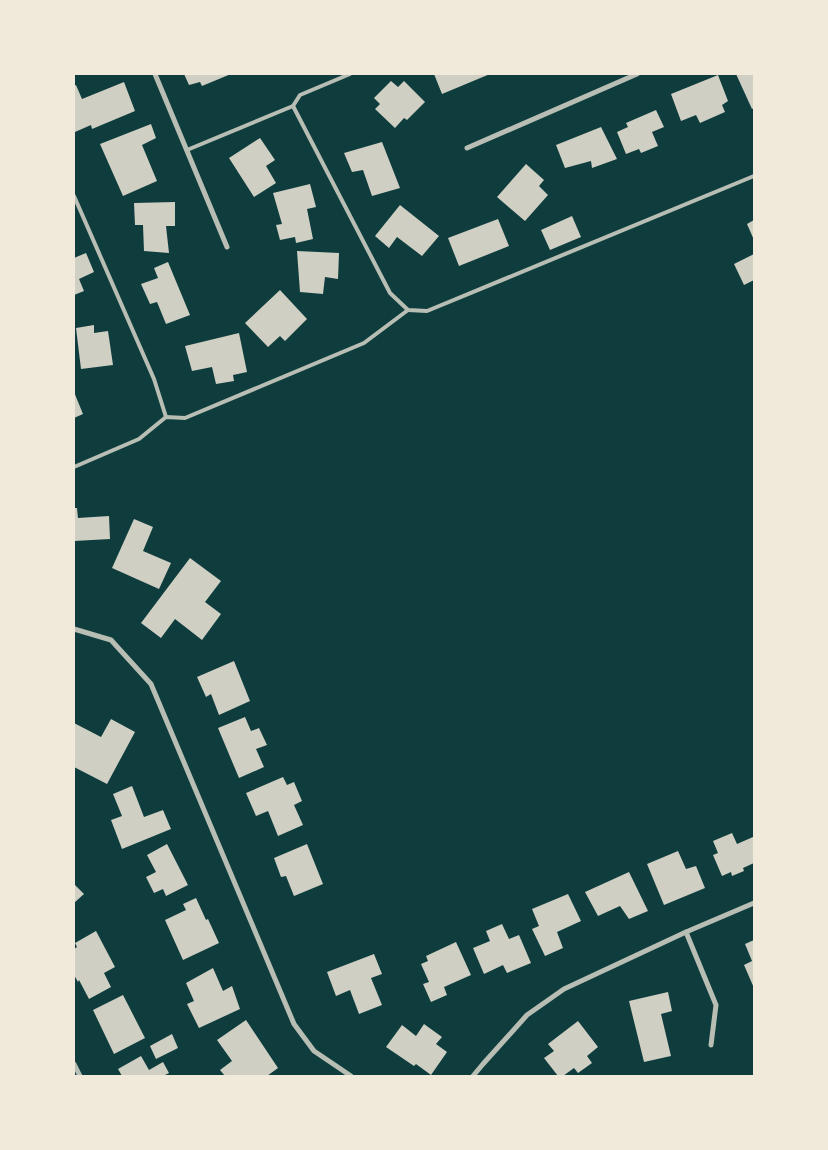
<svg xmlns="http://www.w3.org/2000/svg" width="828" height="1150" font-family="Raleway,sans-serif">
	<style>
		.building { fill: #cfcfc3 }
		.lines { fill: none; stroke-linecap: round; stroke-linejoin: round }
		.service { stroke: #b8beb3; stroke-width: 4 }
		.minor { stroke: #b8beb3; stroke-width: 5 }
	</style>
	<rect width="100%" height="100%" fill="#0f3d3e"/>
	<g class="building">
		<path d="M184 74H231L202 86 200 82 189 85Z"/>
		<path d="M434 74H490L442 94Z"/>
		<path d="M736 74H754V108L752 109Z"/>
		<path d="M718 75 728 101 722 105 725 112 700 123 696 115 681 121 671 94Z"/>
		<path d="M391 81 398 87 404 81 425 102 407 120 404 118 395 128 375 109 380 104 374 98Z"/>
		<path d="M124 82 135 111 92 129 91 125 75 132 74 128V86L76 85 82 99Z"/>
		<path d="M656 110 664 127 652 132 658 146 641 153 639 149 626 154 617 132 628 127 626 123Z"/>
		<path d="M151 124 156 138 142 145 157 181 123 196 100 144Z"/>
		<path d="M601 127 617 159 592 168 591 161 565 168 556 145Z"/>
		<path d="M260 138 275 160 266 166 276 183 254 197 229 158Z"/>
		<path d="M382 142 400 188 372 196 363 170 352 172 344 153Z"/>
		<path d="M526 164 544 180 539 186 548 195 525 221 497 197Z"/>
		<path d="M310 184 316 207 307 209 313 239 296 243 295 237 280 240 276 225 282 224 273 193Z"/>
		<path d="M175 202V226H166L169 253 144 251 143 225H135L134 203Z"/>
		<path d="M400 205 439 236 422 256 397 237 389 248 375 236Z"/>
		<path d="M572 216 581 237 550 250 541 230Z"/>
		<path d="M498 219 509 246 459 266 448 238Z"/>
		<path d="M754 220V240L747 224Z"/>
		<path d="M297 251 339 253 338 279 325 277 323 294 300 292Z"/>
		<path d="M86 253 94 272 79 279 84 291 74 295V258Z"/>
		<path d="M754 254V280L744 285 734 264Z"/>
		<path d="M168 262 190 315 166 324 157 302 150 304 141 284 158 278 154 268Z"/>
		<path d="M280 290 307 319 285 341 280 336 268 347 245 323Z"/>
		<path d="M94 325V333L108 331 113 365 81 369 76 328Z"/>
		<path d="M239 333 247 372 233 375 234 381 216 384 212 367 192 371 185 346Z"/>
		<path d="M74 392 83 414 74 418Z"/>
		<path d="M74 508H77L78 518 109 516 110 539 74 541Z"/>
		<path d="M134 519 153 527 143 551 171 563 159 589 112 568Z"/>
		<path d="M190 558 221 581 205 602 221 614 202 640 175 619 161 638 141 623Z"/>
		<path d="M234 661 250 701 219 715 211 694 206 697 197 677Z"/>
		<path d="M245 717 251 731 259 728 267 745 256 749 264 767 239 778 218 728Z"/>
		<path d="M111 719 135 732 107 784 74 767V723L101 737Z"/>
		<path d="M283 777 287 785 294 782 302 801 294 805 303 825 278 836 268 811 256 816 246 793Z"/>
		<path d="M132 786 144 817 163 810 171 829 122 849 111 820 122 816 113 794Z"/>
		<path d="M732 833 737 844 753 837 754 841V863L743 868 744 871 732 876 731 872 722 876 713 855 718 853 713 841Z"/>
		<path d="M167 844 188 885 166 896 163 889 154 893 146 877 156 872 147 855Z"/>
		<path d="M307 844 323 884 294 896 286 876 281 877 274 858Z"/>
		<path d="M678 851 686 869 696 866 705 888 664 905 647 864Z"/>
		<path d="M629 872 648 911 629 919 620 906 598 916 585 892Z"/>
		<path d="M74 884 84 894 74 903Z"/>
		<path d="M568 894 581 921 557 932 563 948 545 956 532 929 539 926 532 909Z"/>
		<path d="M196 898 206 920 208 919 219 943 183 960 165 920 186 910 183 904Z"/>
		<path d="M502 924 509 939 519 935 531 963 507 973 503 965 484 974 473 948 490 941 486 931Z"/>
		<path d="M96 931 115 967 104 973 111 987 89 999 79 980 78 982 74 975V949L77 947 75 943Z"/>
		<path d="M754 940V988L744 965 752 961 745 944Z"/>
		<path d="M456 942 471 975 444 987 447 995 431 1002 423 984 429 982 421 964 428 961 426 956Z"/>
		<path d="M374 954 382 974 371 978 382 1005 359 1014 350 990 336 996 327 972Z"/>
		<path d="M213 968 223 991 232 986 240 1009 199 1028 187 1004 194 1001 186 983Z"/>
		<path d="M668 992 672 1011 661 1014 671 1056 644 1062 629 1001Z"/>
		<path d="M123 995 145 1038 114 1054 93 1010Z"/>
		<path d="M246 1020 278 1068 267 1076H225L220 1070 232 1061 217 1040Z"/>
		<path d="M578 1021 598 1047 587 1056 592 1063 578 1073 574 1068 563 1076H558L544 1058 554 1051 548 1044Z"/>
		<path d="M424 1024 442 1037 436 1044 447 1052 431 1075 416 1064 414 1066 386 1047 402 1025 416 1036Z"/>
		<path d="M172 1034 178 1048 156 1059 150 1046Z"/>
		<path d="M141 1056 149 1070 163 1062 169 1073 163 1076H122L118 1069Z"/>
	</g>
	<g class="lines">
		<g class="service">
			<path d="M293 106 300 95 350 74"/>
			<path d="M187 150 293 106 390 293 408 310 427 311 754 176"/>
			<path d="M74 196 154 379 166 417"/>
			<path d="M74 467 139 439 166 417 185 418 364 343 408 310"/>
		</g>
		<g class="minor">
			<path d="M155 74 227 247"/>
			<path d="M467 148 637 74"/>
			<path d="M74 629 111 640 151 684 294 1024 314 1051 351 1076"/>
			<path d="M686 932 716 1005 711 1045"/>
			<path d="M74 1064 80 1076"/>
			<path d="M473 1076 483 1064 527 1015 564 989 686 932 754 903"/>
		</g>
	</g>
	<rect width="828" height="1150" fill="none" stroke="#f1e9da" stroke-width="150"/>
</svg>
